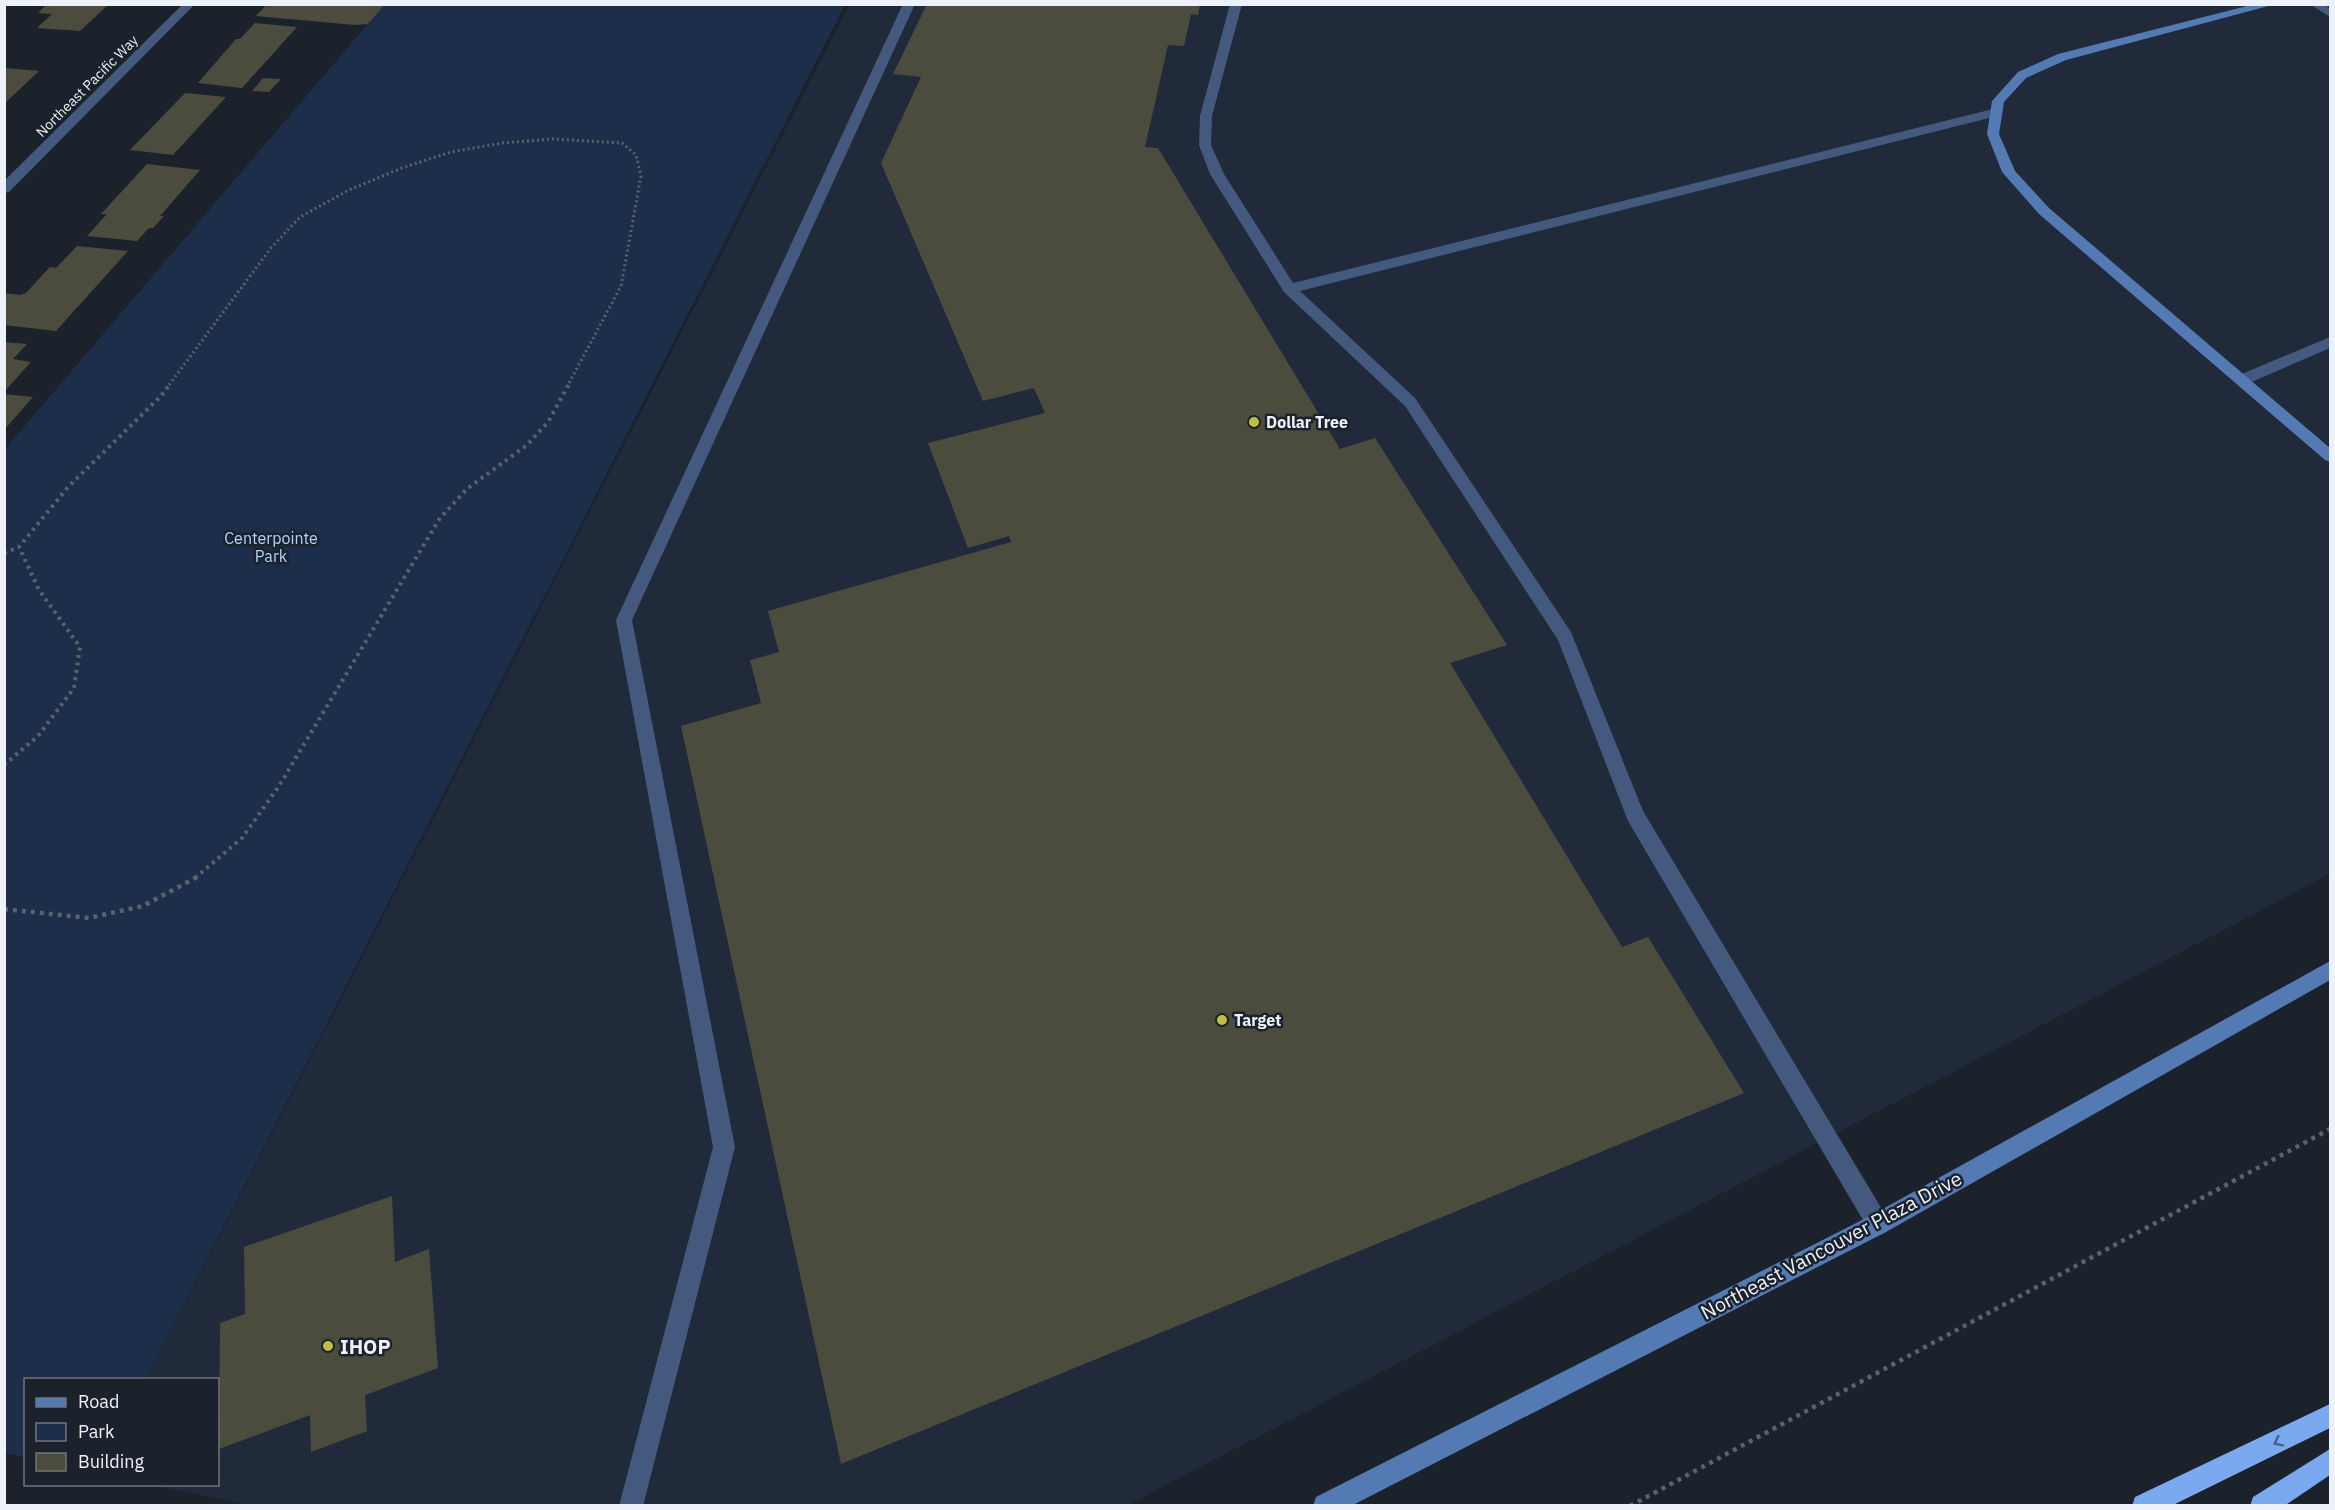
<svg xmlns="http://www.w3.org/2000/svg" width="2335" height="1510" font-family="'IBM Plex Sans',sans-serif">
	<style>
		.built { fill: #202a3a }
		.green { fill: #1c2e49 }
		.building { fill: #4c4c3e }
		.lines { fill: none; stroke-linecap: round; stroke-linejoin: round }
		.path-far2 { stroke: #5b626b; stroke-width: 3; stroke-dasharray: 2 3; stroke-linecap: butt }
		.path-far1 { stroke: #5b626b; stroke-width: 4; stroke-dasharray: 3 4.5; stroke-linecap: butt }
		.path { stroke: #5b626b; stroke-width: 4.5; stroke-dasharray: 4 5; stroke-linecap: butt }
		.lane { fill: #435a7e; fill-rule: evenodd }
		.street { fill: #435a7e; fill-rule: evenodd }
		.secondary { fill: #547ab3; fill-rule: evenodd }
		.highway { fill: #7aa9f0; fill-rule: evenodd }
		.oneway { stroke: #465f84 }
		.poi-dot { fill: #bebf42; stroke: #1b222c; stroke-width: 2 }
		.labels { text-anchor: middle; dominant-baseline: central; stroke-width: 5; stroke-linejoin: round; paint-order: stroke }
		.far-street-label { font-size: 14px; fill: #edf2fa; stroke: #1b222c }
		.poi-label { font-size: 16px; font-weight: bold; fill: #edf2fa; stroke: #1b222c; text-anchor: start }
		.park-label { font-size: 16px; fill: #b3d1fc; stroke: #1b222c }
		.near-street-label { font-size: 20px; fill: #edf2fa; stroke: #1b222c }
		.near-poi-label { font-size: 20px; font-weight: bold; fill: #edf2fa; stroke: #1b222c; text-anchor: start }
	</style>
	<rect width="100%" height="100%" fill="#1b222c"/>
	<path class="built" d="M849 5H2330V874L1128 1505H249L152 1485 218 1484V1380H146Z"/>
	<path class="green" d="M384 5H845L146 1379 26 1380 25 1457 5 1453V449Z"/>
	<g class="building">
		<path d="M47 4H109L80 31 37 28 52 14 38 13Z"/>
		<path d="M267 4 372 5 385 4 368 24 355 25 256 16Z"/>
		<path d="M927 4H1200L1198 15 1191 14 1184 46 1168 45 1145 147 1158 148 1340 449 1375 438 1507 645 1450 663 1622 947 1648 937 1744 1093 841 1464 681 726 761 703 750 660 779 652 768 611 1011 542 1009 536 968 548 928 443 1045 413 1034 388 983 401 881 163 921 77 893 74Z"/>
		<path d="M255 23 297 27 242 88 198 83 236 39H240Z"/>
		<path d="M4 68 39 71 4 104Z"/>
		<path d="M263 78 281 79 269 92 252 91Z"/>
		<path d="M185 93 226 97 173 155 130 150Z"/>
		<path d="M147 164 200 170 160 216H164L153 228H149L137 241 87 236 107 214H101Z"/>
		<path d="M77 246 128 251 56 331 4 325V293L20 295 26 293 50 267 56 268Z"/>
		<path d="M4 342 27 344 13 359 31 362 4 392Z"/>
		<path d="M4 394 33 397 4 430Z"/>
		<path d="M392 1196 395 1262 429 1249 438 1368 365 1395 367 1431 311 1452 310 1415 219 1449 220 1323 245 1314 244 1247Z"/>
	</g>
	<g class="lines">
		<path class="path-far2" d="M169 385 271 248 300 217 349 190 402 168 451 152 502 143 553 139 622 143 636 155 641 176 621 286 568 385"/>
		<g class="path-far1">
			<path d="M4 553 19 547 68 487 161 396 170 384"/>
			<path d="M4 765 38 736 74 688 80 647 39 590 19 547"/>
			<path d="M195 878 242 838 279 786 440 518 468 488 527 445 548 422 569 384"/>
		</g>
		<g class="path">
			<path d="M4 909 89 918 143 906 197 877"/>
			<path d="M1630 1506 2330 1129"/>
		</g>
		<g class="lane">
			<path d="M903 4H915L632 620 735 1147 643 1506H619L713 1147 616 620Z"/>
			<path d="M1230 4H1242L1212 116 1211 145 1224 174 1293 283 1997 108 2003 112 2001 115 1300 291 1415 398 1571 632 1643 811 1886 1216 1889 1224 1886 1232 1878 1235 1870 1232 1628 821 1558 640 1405 406 1284 292 1210 174 1199 145 1200 116Z"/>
			<path d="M2310 4H2324L2330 9V17Z"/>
			<path d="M2330 337V348L2247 384 2242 385 2235 380 2237 376Z"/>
		</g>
		<path class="street" d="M183 4H195L9 192 4 193V181Z"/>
		<g class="secondary">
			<path d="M2255 4H2276L2066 60 2026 78 2004 102 1999 134 2015 171 2049 208 2330 448V462L2325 460 2039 214 2002 172 1987 134 1992 101 2018 72 2058 54Z"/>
			<path d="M2330 961V980L1886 1232 1351 1506H1313L1316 1497 1870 1216Z"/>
		</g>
		<g class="highway">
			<path d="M2330 1404V1428L2171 1506H2132L2135 1497Z"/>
			<path d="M2330 1449V1475L2284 1506H2250L2253 1497Z"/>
		</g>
	</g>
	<defs><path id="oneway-chevron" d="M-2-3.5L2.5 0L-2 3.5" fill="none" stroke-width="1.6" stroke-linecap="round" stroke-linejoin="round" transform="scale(1.5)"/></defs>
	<use class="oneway" href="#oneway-chevron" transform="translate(2278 1442) rotate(154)"/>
	<g class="poi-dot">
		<circle cx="1254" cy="422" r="6"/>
		<circle cx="1222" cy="1020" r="6"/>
		<circle cx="328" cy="1346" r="6"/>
	</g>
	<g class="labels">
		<g class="far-street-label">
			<text transform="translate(87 86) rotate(-45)">Northeast Pacific Way</text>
		</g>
		<g class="poi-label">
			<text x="1266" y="422">Dollar Tree</text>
			<text x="1234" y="1020">Target</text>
		</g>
		<g class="park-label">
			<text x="271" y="538">Centerpointe<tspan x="271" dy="18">Park</tspan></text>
		</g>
		<g class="near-street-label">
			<text transform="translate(1831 1245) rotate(-28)">Northeast Vancouver Plaza Drive</text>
		</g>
		<g class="near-poi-label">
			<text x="340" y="1346">IHOP</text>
		</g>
	</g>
	<rect width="2335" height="1510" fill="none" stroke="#edf2fa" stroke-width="12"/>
	<rect x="24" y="1378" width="195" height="108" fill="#1b222c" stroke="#6f757e" stroke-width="1.5"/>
	<rect x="36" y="1398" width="30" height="9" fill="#547ab3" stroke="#6f757e" stroke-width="1.5"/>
	<text x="78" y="1408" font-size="18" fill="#edf2fa">Road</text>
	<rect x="36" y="1423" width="30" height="18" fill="#1c2e49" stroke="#6f757e" stroke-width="1.5"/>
	<text x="78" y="1438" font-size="18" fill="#edf2fa">Park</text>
	<rect x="36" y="1453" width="30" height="18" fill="#4c4c3e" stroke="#6f757e" stroke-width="1.5"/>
	<text x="78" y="1468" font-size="18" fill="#edf2fa">Building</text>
</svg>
